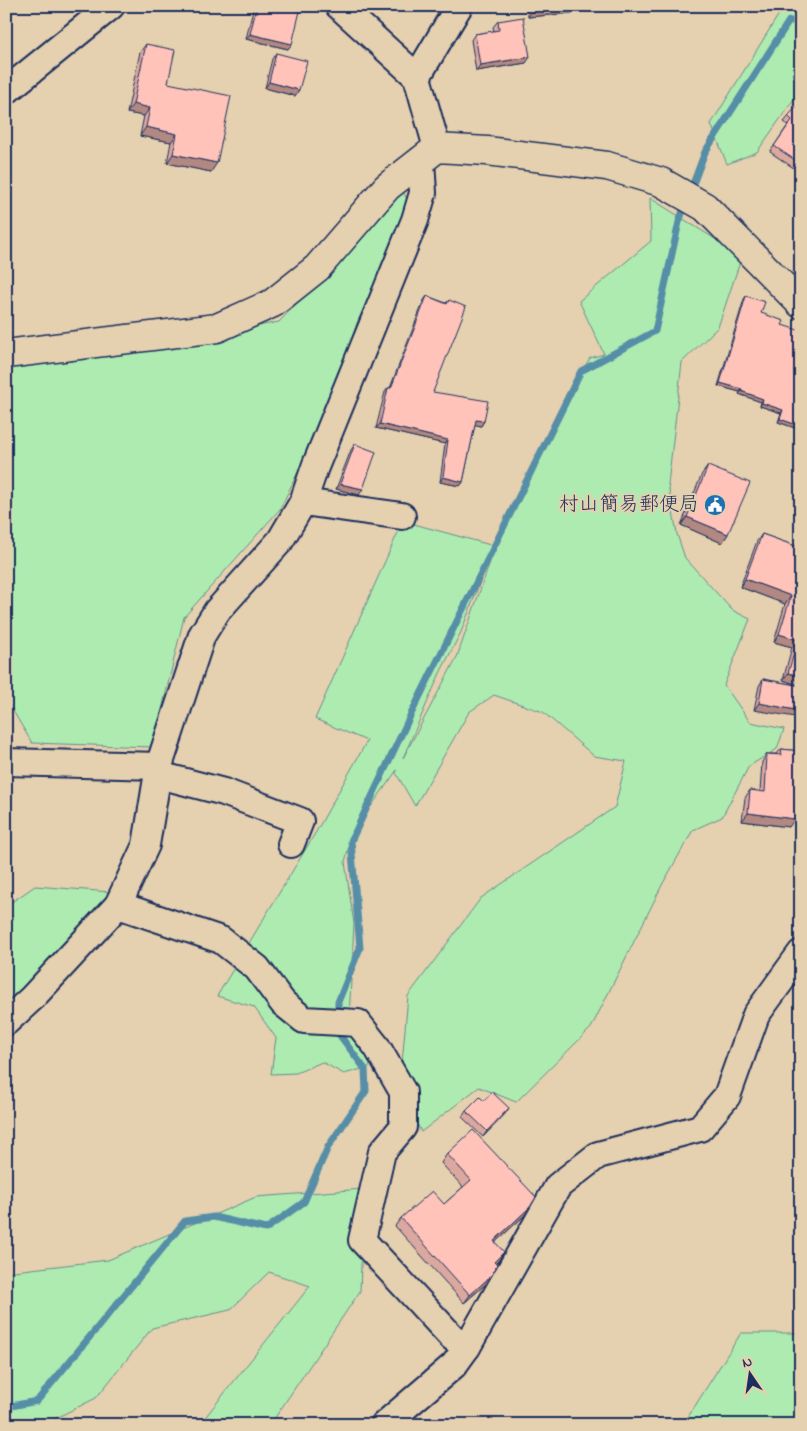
<svg xmlns="http://www.w3.org/2000/svg" width="807" height="1431" font-family="'Indie Flower','Klee One',sans-serif">
	<style>
		.green { fill: #aeebb1; stroke: #648d88 }
		.lines { fill: none; stroke-linecap: round; stroke-linejoin: round }
		.stream { stroke: #568ea7; stroke-width: 7 }
		.minor-casing { stroke: #1b2f5e; stroke-width: 30 }
		.tertiary-casing { stroke: #1b2f5e; stroke-width: 31 }
		.minor { stroke: #e5d0af; stroke-width: 26 }
		.tertiary { stroke: #e5d0af; stroke-width: 28 }
		.wall { fill: #dba8a0; stroke: #1b2f5e }
		.shaded-wall { fill: #b28882; stroke: #1b2f5e }
		.building { fill: #ffc3ba; stroke: #1b2f5e }
		.labels { text-anchor: middle; dominant-baseline: central; stroke-width: 4; stroke-linejoin: round; paint-order: stroke }
		.poi-label { font-size: 20px; fill: #1b2f5e; stroke: #e5d0af; text-anchor: end }
	</style>
	<rect width="100%" height="100%" fill="#e5d0af"/>
	<filter id="ink" filterUnits="userSpaceOnUse"><feTurbulence type="fractalNoise" baseFrequency=".02" numOctaves="2"/><feDisplacementMap in="SourceGraphic" scale="10" xChannelSelector="R" yChannelSelector="G"/><feConvolveMatrix kernelMatrix="1 2 1 2 8 2 1 2 1" color-interpolation-filters="sRGB"/></filter>
	<g filter="url(#ink)">
		<g class="green">
			<path d="M784 6H801V89L757 152 727 164 711 124Z"/>
			<path d="M403 192 407 199 393 244 357 323 331 404 280 509 184 617 153 747 32 743 6 699V366L172 343 279 322Z"/>
			<path d="M650 198 742 256 718 327 682 362 668 484 677 534 685 558 732 610 750 619 724 685 750 722 784 729 777 749 749 766 722 817 693 830 662 885 591 1028 516 1102 479 1087 421 1132 400 1086 408 996 481 898 615 807 626 761 594 756 543 712 494 695 469 712 415 806 396 773 397 770 352 833 345 862 354 924 349 1018 375 1044 369 1067 344 1074 322 1062 296 1073 271 1074 276 1038 254 1007 217 996 316 832 367 741 315 719 403 521 494 546 461 632 440 673 403 758 457 657 498 539 579 376 590 358 604 354 579 301 651 241Z"/>
			<path d="M35 886 110 892 65 953 6 1009V906Z"/>
			<path d="M364 1189 360 1291 270 1425H199L310 1286 269 1272 230 1310 152 1328 96 1398 42 1425H6V1272L108 1260 256 1197Z"/>
			<path d="M741 1333H801V1425H683Z"/>
		</g>
		<g class="lines">
			<g class="stream">
				<path d="M690 192 705 152 789 21H801"/>
				<path d="M338 1018V1002L360 948 351 841 412 712 581 371 655 331 679 222 686 202"/>
				<path d="M6 1407 37 1401 185 1221 214 1217 266 1229 304 1202 328 1147 366 1091 365 1069 338 1033V1028"/>
			</g>
			<g class="minor-casing">
				<g id="minor">
					<path d="M339 6 417 77 437 148"/>
					<path d="M417 77 459 6"/>
					<path d="M6 91 111 6"/>
					<path d="M303 502 402 516"/>
					<path d="M6 762 159 766"/>
					<path d="M159 775 224 792 300 821 291 844"/>
					<path d="M118 905 221 940 257 968 283 1003 304 1020 358 1023 377 1047 403 1092V1127L382 1152 362 1240 452 1337 467 1347"/>
					<path d="M6 1022 32 998 118 905 146 845 159 766 202 635 217 611 280 541 303 502 315 467 415 220 423 193 421 160"/>
					<path d="M384 1425 454 1365 467 1347 558 1186 598 1155 700 1128 727 1096 756 1015 801 953"/>
				</g>
			</g>
			<g class="tertiary-casing">
				<path id="tertiary" d="M6 354 217 328 273 303 317 268 387 187 437 148 487 151 607 166 661 182 705 207 801 304"/>
			</g>
			<use href="#minor" class="minor"/>
			<use href="#tertiary" class="tertiary"/>
		</g>
		<g class="wall">
			<path d="M254 6H280L288 49 246 39Z"/>
			<path d="M527 6H576V7L572 13 528 17Z"/>
			<path d="M498 21 526 63 476 71 471 40 475 34 494 31 493 27Z"/>
			<path d="M146 44 168 83 211 172 167 163 171 142 140 136 144 116 127 113 140 52Z"/>
			<path d="M276 53 295 96 265 88 272 59Z"/>
			<path d="M801 102V173L770 152 788 125 784 122Z"/>
			<path d="M427 296 446 303 449 300 433 392 484 421 481 426 475 424 463 482 460 486 440 482 445 444 376 428 385 392 388 388H390L424 300Z"/>
			<path d="M746 296 761 313 782 325 795 428 778 422 781 413 760 406 761 402 739 394 740 392 718 386 744 299Z"/>
			<path d="M355 444 359 495 336 489 351 450Z"/>
			<path d="M708 466 728 534 722 543 681 525 702 474Z"/>
			<path d="M762 534 801 548V680L798 685 783 680 792 647 774 642 785 604 740 587 757 541Z"/>
			<path d="M763 679 801 686 754 710 759 686Z"/>
			<path d="M801 730V774H799L789 827 742 821 745 798 750 790 760 792 762 762 767 754H777L781 749 799 751Z"/>
			<path d="M484 1101 505 1114 483 1137 462 1117 466 1111Z"/>
			<path d="M447 1154 524 1216 495 1242 498 1261 496 1264 492 1275 486 1284 464 1303 395 1226 401 1218 444 1204 463 1187 441 1163Z"/>
		</g>
		<g class="shaded-wall">
			<path d="M576 7 572 13 528 17 532 11Z"/>
			<path d="M250 34 292 44 288 49 246 39Z"/>
			<path d="M530 57 526 63 476 71 480 65Z"/>
			<path d="M269 82 299 90 295 96 265 88Z"/>
			<path d="M133 104 150 108 144 116 127 113Z"/>
			<path d="M146 127 177 134 171 142 140 136Z"/>
			<path d="M173 154 217 163 211 172 167 163Z"/>
			<path d="M720 383 742 389 740 392 718 386Z"/>
			<path d="M741 391 763 399 761 402 739 394Z"/>
			<path d="M762 403 783 410 781 413 760 406Z"/>
			<path d="M780 419 797 425 795 428 778 422Z"/>
			<path d="M476 420 484 421 481 426 472 424Z"/>
			<path d="M380 424 448 440 445 444 376 428Z"/>
			<path d="M443 477 463 482 460 486 440 482Z"/>
			<path d="M340 484 363 489 359 495 336 489Z"/>
			<path d="M687 517 728 534 722 543 681 525Z"/>
			<path d="M745 579 791 596 785 604 740 587Z"/>
			<path d="M779 634 798 640 792 647 774 642Z"/>
			<path d="M788 673 801 676V680L798 685 783 680Z"/>
			<path d="M759 703 801 711V718L754 710Z"/>
			<path d="M748 813 795 819 789 827 742 821Z"/>
			<path d="M509 1108 505 1114 483 1137 487 1131Z"/>
			<path d="M530 1207 524 1216 488 1249 494 1241Z"/>
			<path d="M504 1252 498 1261 488 1271 494 1262Z"/>
			<path d="M492 1275 486 1284 464 1303 470 1295Z"/>
		</g>
		<g class="building">
			<path d="M257 6H280L300 11 292 44 250 34Z"/>
			<path d="M532 6H576V7L532 11Z"/>
			<path d="M523 17 530 57 480 65 475 34 499 30 498 21Z"/>
			<path d="M146 44 175 50 168 83 231 96 217 163 173 154 177 134 146 127 150 108 133 104Z"/>
			<path d="M276 53 307 61 299 90 269 82Z"/>
			<path d="M801 102V164L774 146 792 120 788 116Z"/>
			<path d="M427 296 447 304 449 300 466 307 433 392 488 401 484 421 476 420 463 482 443 477 448 440 380 424 388 388H391Z"/>
			<path d="M746 296 765 302 761 313 784 321 782 325 801 331V415L797 425 780 419 783 410 762 403 763 399 741 391 742 389 720 383Z"/>
			<path d="M355 444 376 452 363 489 340 484Z"/>
			<path d="M708 466 750 483 728 534 687 517Z"/>
			<path d="M762 534 801 548V676L788 673 798 640 779 634 791 596 745 579Z"/>
			<path d="M763 679 801 686V711L759 703Z"/>
			<path d="M781 749 801 751V758L795 819 748 813 750 790 765 792 767 754 782 755Z"/>
			<path d="M492 1092 509 1108 487 1131 466 1111 480 1097 484 1101Z"/>
			<path d="M473 1130 536 1197 530 1207 494 1241 504 1252 494 1262 497 1265 492 1275 470 1295 401 1218 432 1191 444 1204 471 1180 447 1154Z"/>
		</g>
	</g>
	<defs>
		<g id="civic-disc" transform="scale(1.125)"><circle r="9.5" fill="#1f6fb2" stroke="#e5d0af"/><path d="M-.6-6.5H3V-4.5H.6V-3L4-1V1h2V6H-6V1h2V-1L-.6-3ZM-1.2 2.5V6h2.4V2.5Z" fill="#fff"/></g>
	</defs>
	<g fill-rule="evenodd">
		<use href="#civic-disc" x="715" y="505"/>
	</g>
	<g class="labels">
		<g class="poi-label">
			<text x="699" y="505">村山簡易郵便局</text>
		</g>
	</g>
	<rect width="807" height="1431" fill="none" stroke="#e5d0af" stroke-width="25"/>
	<rect x="12" y="12" width="782" height="1406" fill="none" stroke="#1b2f5e" stroke-width="2" filter="url(#ink)"/>
	<g transform="translate(750 1374) rotate(347)" stroke="#e5d0af" stroke-width="4" paint-order="stroke">
	<path d="M0-4L9 19L0 12L-9 19Z" fill="#1b2f5e"/>
	<text y="-8" font-size="14" font-weight="bold" text-anchor="middle" fill="#1b2f5e">N</text>
	</g>
</svg>
